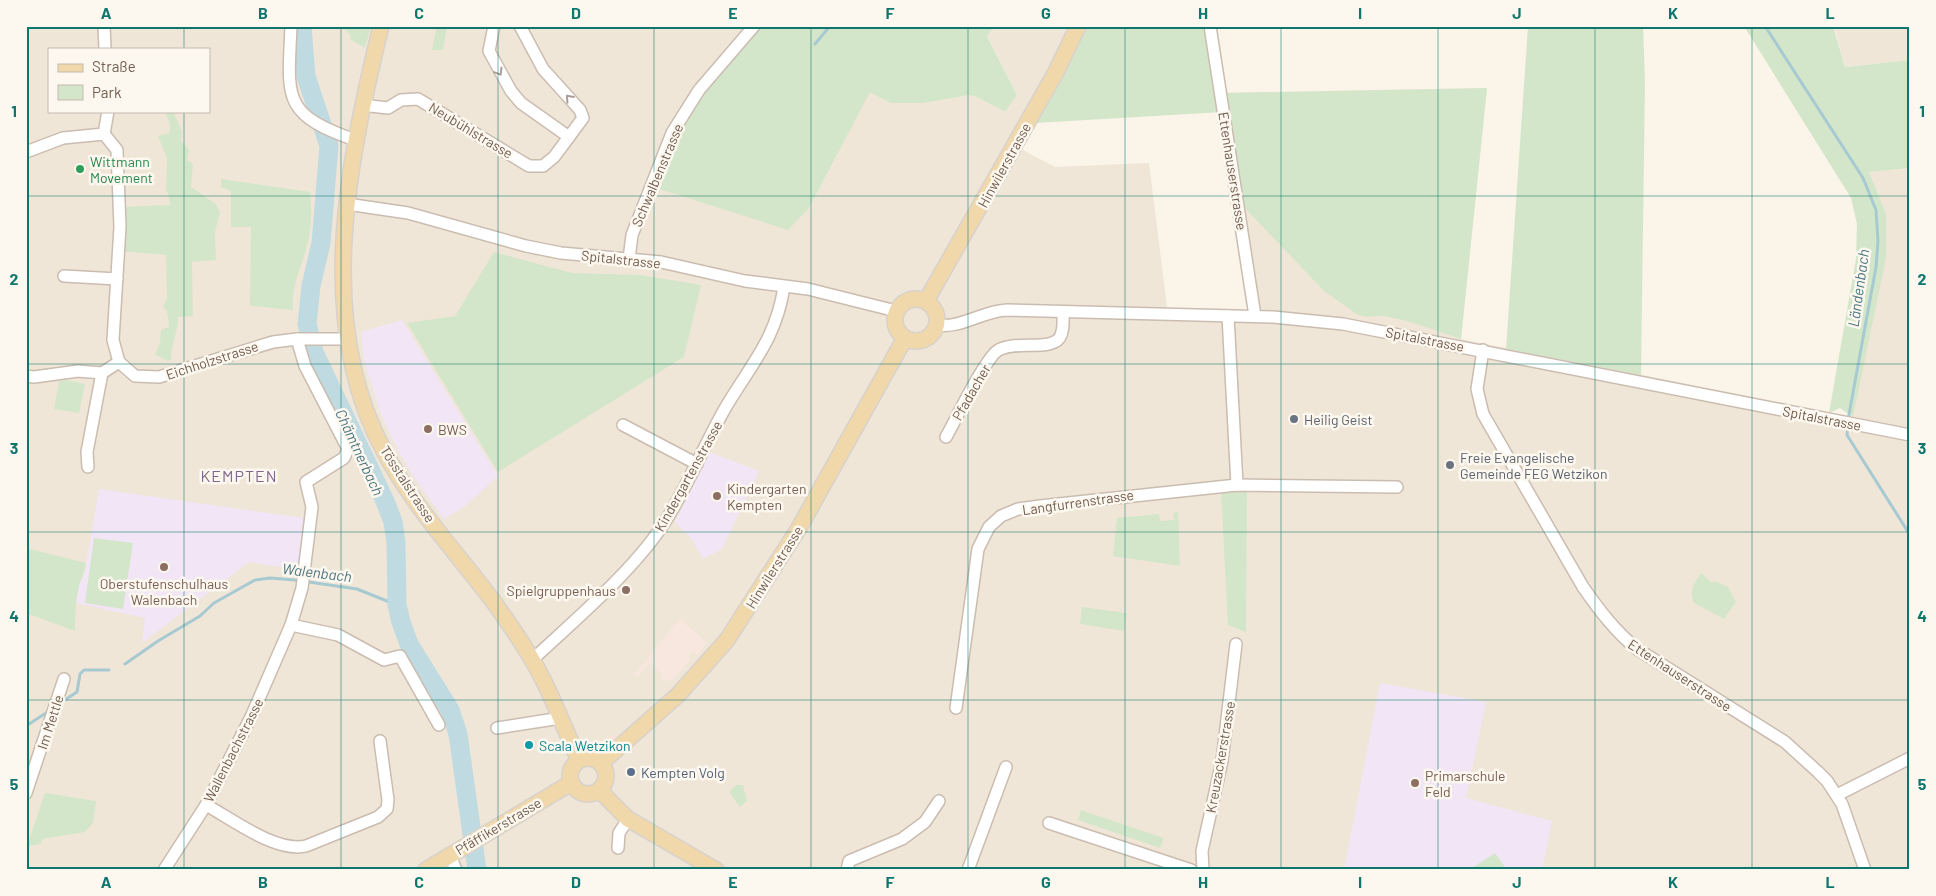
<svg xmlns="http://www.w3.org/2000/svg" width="1936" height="896" font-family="Barlow,sans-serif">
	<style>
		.residential { fill: #f0e6d8; fill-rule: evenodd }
		.commercial { fill: #f8e7de }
		.education { fill: #f1e5f6 }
		.green { fill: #d4e6c9 }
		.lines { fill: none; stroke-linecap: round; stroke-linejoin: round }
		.stream { stroke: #a7c9d1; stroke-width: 3 }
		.river { stroke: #bfdbe1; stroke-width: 19 }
		.minor-casing { stroke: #cbbcb0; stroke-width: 14 }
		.major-casing { stroke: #d7d2ce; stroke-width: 18 }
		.minor { stroke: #fff; stroke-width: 11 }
		.major { stroke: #f0d8aa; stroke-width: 15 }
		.oneway { stroke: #aa9e96 }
		.grid { fill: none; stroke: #0f766e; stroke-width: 1; stroke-opacity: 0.55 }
		.leisure-dot { fill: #2e9e5b; stroke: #fdf8ef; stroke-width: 2 }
		.worship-dot { fill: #6b7280; stroke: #fdf8ef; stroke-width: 2 }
		.education-dot { fill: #8d6e63; stroke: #fdf8ef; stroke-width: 2 }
		.culture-dot { fill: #0f9aa8; stroke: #fdf8ef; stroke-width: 2 }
		.service-dot { fill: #5c6f8a; stroke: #fdf8ef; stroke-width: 2 }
		.labels { text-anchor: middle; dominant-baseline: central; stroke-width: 5; stroke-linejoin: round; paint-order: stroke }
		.street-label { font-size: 14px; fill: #715d50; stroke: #fdf8ef }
		.leisure-label { font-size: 14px; fill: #27864d; stroke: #fdf8ef; text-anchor: start }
		.worship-label { font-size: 14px; fill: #5b616d; stroke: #fdf8ef; text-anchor: start }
		.education-label { font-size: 14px; fill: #785e54; stroke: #fdf8ef; text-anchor: start }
		.culture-label { font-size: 14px; fill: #0d838f; stroke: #fdf8ef; text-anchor: start }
		.service-label { font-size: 14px; fill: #4e5e75; stroke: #fdf8ef; text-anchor: start }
		.water-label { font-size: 15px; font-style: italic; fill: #4c7681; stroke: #fdf8ef }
		.quarter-label { font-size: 16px; letter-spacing: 1px; fill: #81678c; stroke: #fdf8ef }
		.neatline { fill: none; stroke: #0f766e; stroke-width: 2 }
		.grid-label { font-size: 16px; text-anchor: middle; font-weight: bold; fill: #0f766e }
	</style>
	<rect width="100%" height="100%" fill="#faf4e9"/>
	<g class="residential">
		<path d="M26 26H754L809 208 870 91 890 103H924L970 95 979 98 1005 112 1017 95 987 35 995 26H1078L1021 149 1055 167 1149 163 1168 315 1254 316 1220 93 1487 88 1461 339 1853 417 1886 214 1868 172 1910 168V870H26ZM49 49H209V111H49Z"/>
		<path d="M1834 26H1910V60L1845 67Z"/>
	</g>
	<path class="commercial" d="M680 619 707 643 697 656 695 653H691L689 657 690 660 671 681 668 679 666 682 661 677 663 674 650 663 637 677 634 674 650 657 649 655Z"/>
	<g class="education">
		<path d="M402 320 498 476 465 506 444 519 413 476 396 447 380 412 364 360 361 332Z"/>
		<path d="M709 452 759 471 722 549 703 559 693 541 675 522Z"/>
		<path d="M99 489 310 519 304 571 249 562 142 643 145 618 76 603 79 585 84 576Z"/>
		<path d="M1380 683 1486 702 1466 798 1552 821 1542 870H1344Z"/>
	</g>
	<g class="green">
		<path d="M342 26H371L365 48 351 40 350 35Z"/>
		<path d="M437 26H447L443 50H432Z"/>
		<path d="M754 26H995L987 36 1017 95 1005 112 979 98 970 95 924 103H890L870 92 809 208 788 230 650 186 672 133Z"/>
		<path d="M1078 26H1210L1223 112 1035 123Z"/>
		<path d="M1528 26H1643L1645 81 1641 375 1506 349Z"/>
		<path d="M1744 26H1833L1845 67 1910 60V168L1869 172 1886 214V258L1853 417 1840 408 1829 413 1856 259 1857 224 1851 198Z"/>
		<path d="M1487 88 1461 339C1436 331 1409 319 1381 316 1373 316 1366 318 1358 315L1324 291 1242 205 1225 93Z"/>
		<path d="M164 111H173L182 132 181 141 189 150 187 160 193 164 191 187 216 204 220 213 215 232 216 260 192 262 193 316 178 317C178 332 171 344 171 360L167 361 155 354 160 343 161 330 169 327 167 311 163 306 167 299 166 255 119 251 120 207 170 205 168 192 166 191 167 158 158 136 169 133C172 125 168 118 164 111Z"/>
		<path d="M221 179 310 192C312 211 312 228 307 246 301 269 291 286 293 310L250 306 251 227H231V191L221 187Z"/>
		<path d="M494 252 572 273 640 275 701 285 684 357 498 472 407 323 455 316Z"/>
		<path d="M67 380 85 384 79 413 54 409 59 381Z"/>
		<path d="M1247 490 1246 632 1228 625 1221 491Z"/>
		<path d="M1178 512 1180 566 1113 556 1117 518 1159 514 1160 521 1174 520 1173 513Z"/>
		<path d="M94 538 133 543 123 609 85 603Z"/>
		<path d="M26 548 86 563C85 572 81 578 79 586 75 601 76 616 75 631L26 613Z"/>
		<path d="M1701 573 1712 583 1715 581 1728 587 1736 602 1724 619 1694 603C1689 590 1694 584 1701 573Z"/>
		<path d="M1082 607 1127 613 1124 631 1080 624Z"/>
		<path d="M736 785H743L747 801 740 807 729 792Z"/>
		<path d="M45 793 96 801 93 823 85 832 42 839 41 844 27 846Z"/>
		<path d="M1081 810 1164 838 1160 848 1078 820Z"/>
		<path d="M1495 853 1507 870H1469Z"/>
	</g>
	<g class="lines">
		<g class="stream">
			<path d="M1765 26 1863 178 1876 210 1878 241 1876 267 1848 420"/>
			<path d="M815 44 830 26"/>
			<path d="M1848 426 1847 435 1910 535"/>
			<path d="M125 664 158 641 200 616 214 603 255 580 270 578 295 580 357 589 397 605"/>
			<path d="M60 703 77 692 80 674 84 670H109"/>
			<path d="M26 726 49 711"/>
		</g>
		<path class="river" d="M302 26 306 76 329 146 321 243 311 286 307 324 314 352 385 501 393 522 396 542 397 605 401 622 409 644 450 710 458 734 477 870"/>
		<g class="minor-casing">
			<g id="minor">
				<path d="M104 26 105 49"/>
				<path d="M291 26C288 98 281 114 355 140"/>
				<path d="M494 26 489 51 511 91 521 103 569 137"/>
				<path d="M1210 26 1255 316"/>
				<path d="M362 105 388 108 401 100 418 99 529 166H543L554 157 583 118 580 110 543 69 520 26"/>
				<path d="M104 134 108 111"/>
				<path d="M26 152 63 138 104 134 117 150 120 227 113 340 119 362"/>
				<path d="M347 204 408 213 526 246 561 253 661 262 745 281 808 289 896 311"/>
				<path d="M629 259 632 235 672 133 699 90 754 26"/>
				<path d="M64 276 117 279"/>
				<path d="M1228 316 1237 485"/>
				<path d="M936 325C961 329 982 311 1007 310L1273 317 1343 324 1910 435"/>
				<path d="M1483 350 1477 389 1483 414 1583 587C1599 610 1615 631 1637 649L1785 742 1818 772 1827 781 1842 804 1865 870"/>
				<path d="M26 376 34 377 78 371 102 373 119 362 135 376 159 377 273 342 297 339H347"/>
				<path d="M623 425 697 464"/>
				<path d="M946 437C956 419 984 361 997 351 1013 339 1055 353 1061 335 1064 328 1063 319 1063 312"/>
				<path d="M88 467 87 452 102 373"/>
				<path d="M291 625 338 635 384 660 400 656 439 725"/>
				<path d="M532 660C576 619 638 567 668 517 690 481 706 441 727 405 753 362 776 338 784 287"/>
				<path d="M956 708 978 549 989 527 1001 516 1018 509 1040 506 1237 485 1397 487"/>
				<path d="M497 728 561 718"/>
				<path d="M26 793 64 679"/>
				<path d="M1837 795 1910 758"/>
				<path d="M206 805C232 819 276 853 306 846L378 817 387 809 388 800 380 741"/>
				<path d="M1049 823 1191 870"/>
				<path d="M618 848 619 833 628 819"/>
				<path d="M450 855 456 870"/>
				<path d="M164 870 206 805 251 717 291 625 302 588 312 507 306 482 344 458 348 449 305 366 297 339"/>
				<path d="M847 870 849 861 902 839 925 822 939 801"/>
				<path d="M968 870 1006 767"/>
				<path d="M1203 870 1202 851 1222 761 1236 644"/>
			</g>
		</g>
		<g class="major-casing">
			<g id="major">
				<path d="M381 26C348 163 314 321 384 451 413 506 456 552 493 601 513 629 534 659 548 690 559 713 568 737 579 760"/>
				<circle cx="916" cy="320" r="21"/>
				<path d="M926 301 1056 72 1078 26"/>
				<circle cx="588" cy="776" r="18"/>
				<path d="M601 763 678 695 727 640 799 528 905 338"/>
				<path d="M600 791 628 819 716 870"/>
				<path d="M426 870 571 783"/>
			</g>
		</g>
		<use href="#minor" class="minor"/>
		<use href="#major" class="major"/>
	</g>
	<defs><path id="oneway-chevron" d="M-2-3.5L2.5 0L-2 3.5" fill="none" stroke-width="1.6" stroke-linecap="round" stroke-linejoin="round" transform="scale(1.25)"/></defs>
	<g class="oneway">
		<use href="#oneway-chevron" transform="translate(499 72) rotate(59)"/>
		<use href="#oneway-chevron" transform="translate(569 98) rotate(-132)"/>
	</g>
	<path class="grid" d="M184 26V49M341 26V870M498 26V870M654 26V870M811 26V870M968 26V870M1125 26V870M1281 26V870M1438 26V870M1595 26V870M1752 26V870M184 111V870M26 196H1910M26 364H1910M26 532H1910M26 700H1910"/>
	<circle class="leisure-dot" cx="80" cy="169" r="5"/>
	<g class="worship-dot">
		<circle cx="1294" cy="419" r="5"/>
		<circle cx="1450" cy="465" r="5"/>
	</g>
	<g class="education-dot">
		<circle cx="428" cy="429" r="5"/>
		<circle cx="717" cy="496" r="5"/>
		<circle cx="164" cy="567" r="5"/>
		<circle cx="626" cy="590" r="5"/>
		<circle cx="1415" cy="783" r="5"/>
	</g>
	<circle class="culture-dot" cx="529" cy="745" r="5"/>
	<circle class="service-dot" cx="631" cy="772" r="5"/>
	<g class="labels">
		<g class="street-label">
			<text transform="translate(471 130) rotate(31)">Neubühlstrasse</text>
			<text transform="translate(1004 165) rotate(-61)">Hinwilerstrasse</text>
			<text transform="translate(1233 171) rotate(81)">Ettenhauserstrasse</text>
			<text transform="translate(657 175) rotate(-67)">Schwalbenstrasse</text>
			<text transform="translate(621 259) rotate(6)">Spitalstrasse</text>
			<text transform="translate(1425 339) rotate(11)">Spitalstrasse</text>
			<text transform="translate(212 360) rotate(-18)">Eichholzstrasse</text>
			<text transform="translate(971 392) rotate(-60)">Pfadacher</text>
			<text transform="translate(1822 418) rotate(11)">Spitalstrasse</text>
			<text transform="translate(688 476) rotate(-61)">Kindergartenstrasse</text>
			<text transform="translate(408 484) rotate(57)">Tösstalstrasse</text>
			<text transform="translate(1078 502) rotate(-8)">Langfurrenstrasse</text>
			<text transform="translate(774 567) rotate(-58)">Hinwilerstrasse</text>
			<text transform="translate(1680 675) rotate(33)">Ettenhauserstrasse</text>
			<text transform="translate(50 722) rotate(-72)">Im Mettle</text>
			<text transform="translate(233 750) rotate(-63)">Wallenbachstrasse</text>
			<text transform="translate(1220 757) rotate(-80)">Kreuzackerstrasse</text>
			<text transform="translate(498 826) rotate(-31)">Pfäffikerstrasse</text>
		</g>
		<g class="leisure-label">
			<text x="90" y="161">Wittmann<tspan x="90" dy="16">Movement</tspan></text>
		</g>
		<g class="worship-label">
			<text x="1304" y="419">Heilig Geist</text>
			<text x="1460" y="457">Freie Evangelische<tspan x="1460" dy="16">Gemeinde FEG Wetzikon</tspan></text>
		</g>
		<g class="education-label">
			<text x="438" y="429">BWS</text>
			<text x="727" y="488">Kindergarten<tspan x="727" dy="16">Kempten</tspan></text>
			<text x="164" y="583" text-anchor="middle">Oberstufenschulhaus<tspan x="164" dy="16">Walenbach</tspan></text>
			<text x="616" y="590" text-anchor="end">Spielgruppenhaus</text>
			<text x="1425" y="775">Primarschule<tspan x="1425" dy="16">Feld</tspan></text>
		</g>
		<g class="culture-label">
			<text x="539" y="745">Scala Wetzikon</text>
		</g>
		<g class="service-label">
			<text x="641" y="772">Kempten Volg</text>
		</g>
		<g class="water-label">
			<text transform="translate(1858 288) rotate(-82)">Ländenbach</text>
			<text transform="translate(360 452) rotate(65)">Chämtnerbach</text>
			<text transform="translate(317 572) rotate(7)">Walenbach</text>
		</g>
		<g class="quarter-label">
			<text x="239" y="475">KEMPTEN</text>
		</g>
	</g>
	<rect width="1936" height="896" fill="none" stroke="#fdf8ef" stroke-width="55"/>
	<rect x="48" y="48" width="162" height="65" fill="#fdf8ef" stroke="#c5baaf"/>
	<rect x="58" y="64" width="25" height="8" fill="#f0d8aa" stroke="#c5baaf"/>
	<text x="92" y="72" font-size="15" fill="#715d50">Straße</text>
	<rect x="58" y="85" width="25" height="15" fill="#d4e6c9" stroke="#c5baaf"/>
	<text x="92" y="98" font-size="15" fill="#715d50">Park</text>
	<rect x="28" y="28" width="1880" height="840" class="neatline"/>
	<g class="grid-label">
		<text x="106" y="19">A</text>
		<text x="263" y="19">B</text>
		<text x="419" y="19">C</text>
		<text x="576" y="19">D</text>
		<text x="733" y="19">E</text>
		<text x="890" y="19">F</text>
		<text x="1046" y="19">G</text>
		<text x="1203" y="19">H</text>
		<text x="1360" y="19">I</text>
		<text x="1517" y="19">J</text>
		<text x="1673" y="19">K</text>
		<text x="1830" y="19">L</text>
		<text x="14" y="117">1</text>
		<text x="1922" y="117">1</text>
		<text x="14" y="285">2</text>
		<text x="1922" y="285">2</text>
		<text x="14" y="454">3</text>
		<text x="1922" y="454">3</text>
		<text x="14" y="622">4</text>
		<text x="1922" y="622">4</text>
		<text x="14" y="790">5</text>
		<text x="1922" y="790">5</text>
		<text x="106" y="888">A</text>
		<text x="263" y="888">B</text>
		<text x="419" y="888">C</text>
		<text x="576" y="888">D</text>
		<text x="733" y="888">E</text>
		<text x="890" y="888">F</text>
		<text x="1046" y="888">G</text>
		<text x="1203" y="888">H</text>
		<text x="1360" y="888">I</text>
		<text x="1517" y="888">J</text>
		<text x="1673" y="888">K</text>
		<text x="1830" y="888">L</text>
	</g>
</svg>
